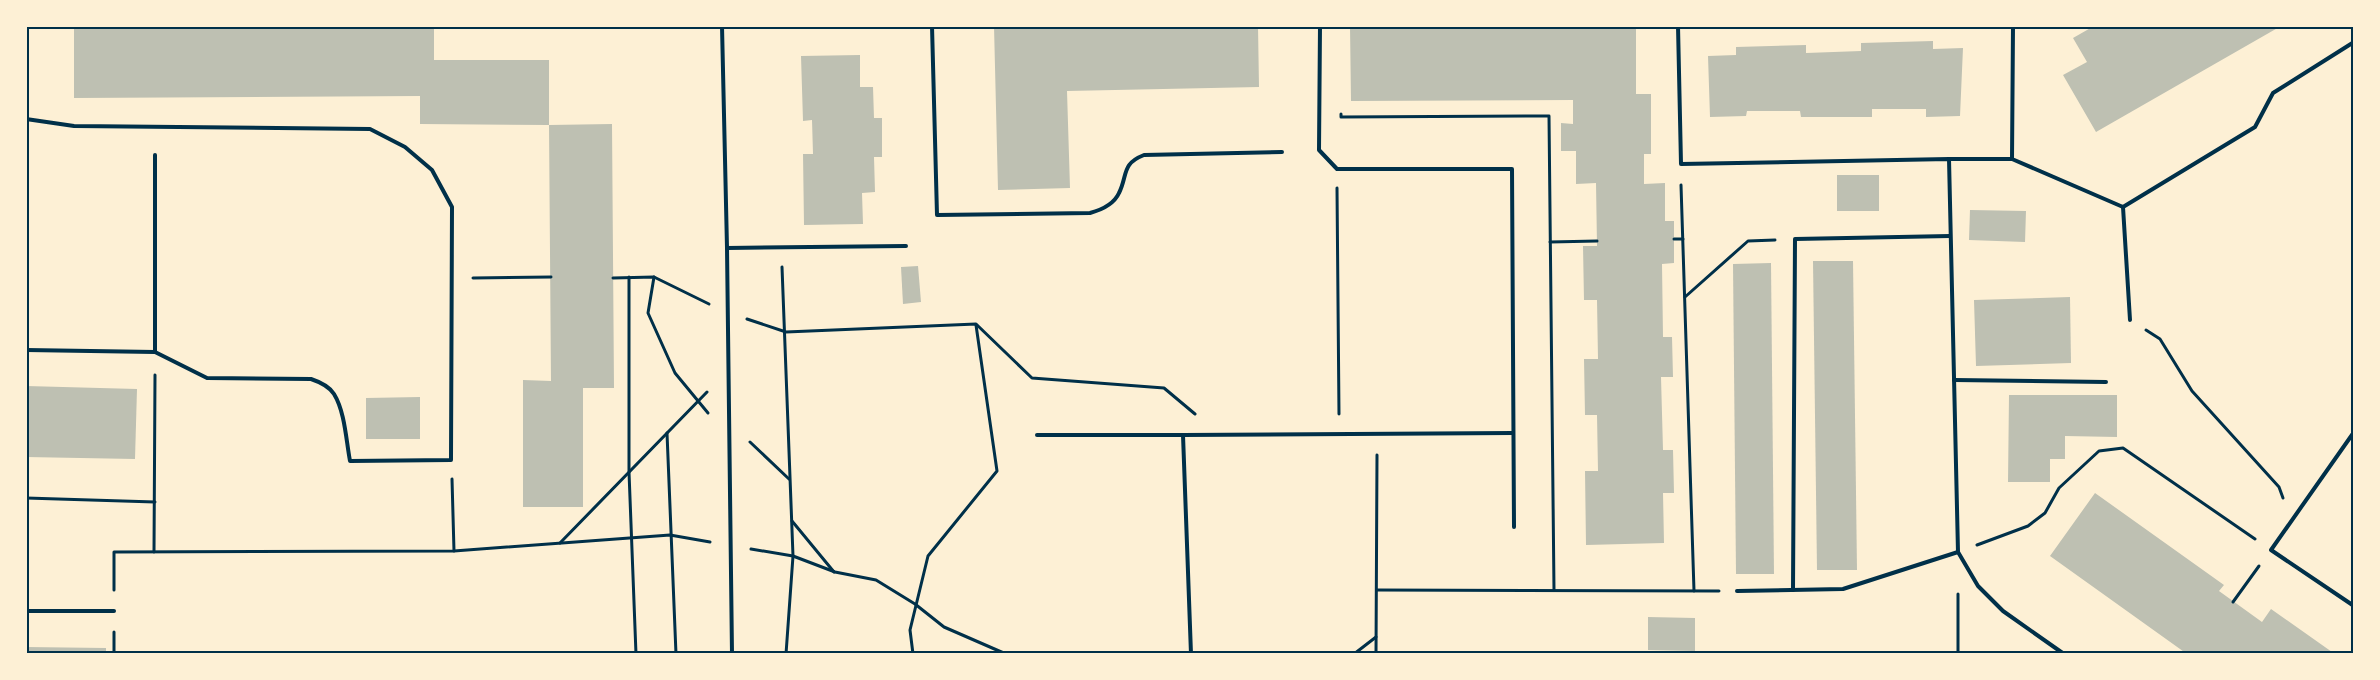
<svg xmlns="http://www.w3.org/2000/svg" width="2380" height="680" font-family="'PT Sans Narrow',sans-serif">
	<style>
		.building { fill: #bec0b2 }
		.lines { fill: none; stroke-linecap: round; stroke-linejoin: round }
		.path { stroke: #003049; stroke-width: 3 }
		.service { stroke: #003049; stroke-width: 4 }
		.neatline { fill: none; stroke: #003049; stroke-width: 2 }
	</style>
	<rect width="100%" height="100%" fill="#fdf0d5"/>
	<g class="building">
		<path d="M434 26V60H549V125L420 124V96L74 98V29Z"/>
		<path d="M994 26H1258L1259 87 1067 91 1070 188 998 190Z"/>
		<path d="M1350 26H1636V94H1651V154H1644V184L1665 183V221H1674V263L1662 264 1663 337H1672L1673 377H1661L1663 450H1673L1674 493H1663L1664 543 1586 545 1585 471H1598L1597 415H1585L1584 359H1598L1597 300H1584L1583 246H1597L1596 183 1576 184V151H1561V123L1573 124V100L1351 101Z"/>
		<path d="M2094 26H2281L2096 132 2063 75 2087 62 2073 38Z"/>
		<path d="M1933 41V49L1963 48 1960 116 1926 117V109H1872V117H1801L1800 111H1747L1746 116 1710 117 1708 56 1736 55V47L1806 45V53L1861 51V43Z"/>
		<path d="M860 55V87H873L874 118H882V157H874L875 192 862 193 863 224 804 225 803 154H813L812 120 803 121 801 56Z"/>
		<path d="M612 124 614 388H583V507H523V380L551 381 549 125Z"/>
		<rect x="1837" y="175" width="42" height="36"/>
		<path d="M1970 210 2026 211 2025 242 1969 240Z"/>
		<path d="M1813 261H1853L1857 570H1817Z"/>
		<path d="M1771 263 1774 574H1736L1733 264Z"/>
		<path d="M918 266 921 302 903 304 901 267Z"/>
		<path d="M2070 297 2071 363 1976 366 1974 300Z"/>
		<path d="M26 386 137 389 135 459 26 457Z"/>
		<path d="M2009 395H2117V437L2065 436V459H2050V482H2008Z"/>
		<path d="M420 397V439H366V398Z"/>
		<path d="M2095 493 2224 585 2219 591 2262 622 2271 609 2332 652 2187 654 2050 556Z"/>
		<path d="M1648 617 1695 618V651L1648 650Z"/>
		<path d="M26 647 106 648V654H26Z"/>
	</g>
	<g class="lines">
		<g class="path">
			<path d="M1341 114V117L1549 116 1554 590"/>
			<path d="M1681 185 1694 591"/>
			<path d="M1337 188 1339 414"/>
			<path d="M1674 239H1683"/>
			<path d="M1550 242 1597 241"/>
			<path d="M782 267 793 556 786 654"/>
			<path d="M629 277V472L636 654"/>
			<path d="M654 277 648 313 675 373 708 413"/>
			<path d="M473 278 551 277"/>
			<path d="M613 278 654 277 709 304"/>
			<path d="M1685 297 1748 241 1775 240"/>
			<path d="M747 319 786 332 976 324 1032 378 1164 388 1195 414"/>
			<path d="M2146 330 2160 339 2192 391 2279 487 2283 498"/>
			<path d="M667 433 676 654"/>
			<path d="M750 442 789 479"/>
			<path d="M452 479 454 551"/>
			<path d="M26 498 155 502"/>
			<path d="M792 521 834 572"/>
			<path d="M560 543 707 392"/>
			<path d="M1977 545 2028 526 2045 513 2059 488 2099 451 2123 448 2255 539"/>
			<path d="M751 549 793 556 835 572 876 580 915 604 944 627 1006 654"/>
			<path d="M154 552 155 375"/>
			<path d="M114 590V552L454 551 670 535 710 542"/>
			<path d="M1377 590 1719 591"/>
			<path d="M2233 602 2259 566"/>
			<path d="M114 654V632"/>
			<path d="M913 654 910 630 928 556 997 471 976 325"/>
			<path d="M1354 654 1376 637"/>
			<path d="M1376 654 1377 455"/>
			<path d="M1958 654V594"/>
		</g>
		<g class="service">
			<path d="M722 26 727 248 906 246"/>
			<path d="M932 26 937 215 1090 213C1101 210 1114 204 1119 193 1128 175 1121 164 1144 155L1282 152"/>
			<path d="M1320 26 1319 150 1337 169H1512L1514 527"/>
			<path d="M1678 26 1681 164 1949 159 1958 552 1978 586 2003 611 2064 654"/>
			<path d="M26 119 74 126 370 129 405 147 432 170 452 207 451 460 350 461C346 440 345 412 334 394 329 386 320 382 311 379L207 378 155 352 26 350"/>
			<path d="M155 155V352"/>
			<path d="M1949 159H2012L2013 26"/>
			<path d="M2012 159 2123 207 2255 127 2273 93 2354 42"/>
			<path d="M2123 207 2130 320"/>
			<path d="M727 248 732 654"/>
			<path d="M1954 380 2106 382"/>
			<path d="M2354 432 2271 550 2354 606"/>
			<path d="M1037 435H1183"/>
			<path d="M1793 590 1795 239 1950 236"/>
			<path d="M1737 591 1843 589 1958 552"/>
			<path d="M26 611H114"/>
			<path d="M1191 654 1183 435 1513 433"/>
		</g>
	</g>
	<rect width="2380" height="680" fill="none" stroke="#fdf0d5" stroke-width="55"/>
	<rect x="28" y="28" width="2324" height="624" class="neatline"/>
</svg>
